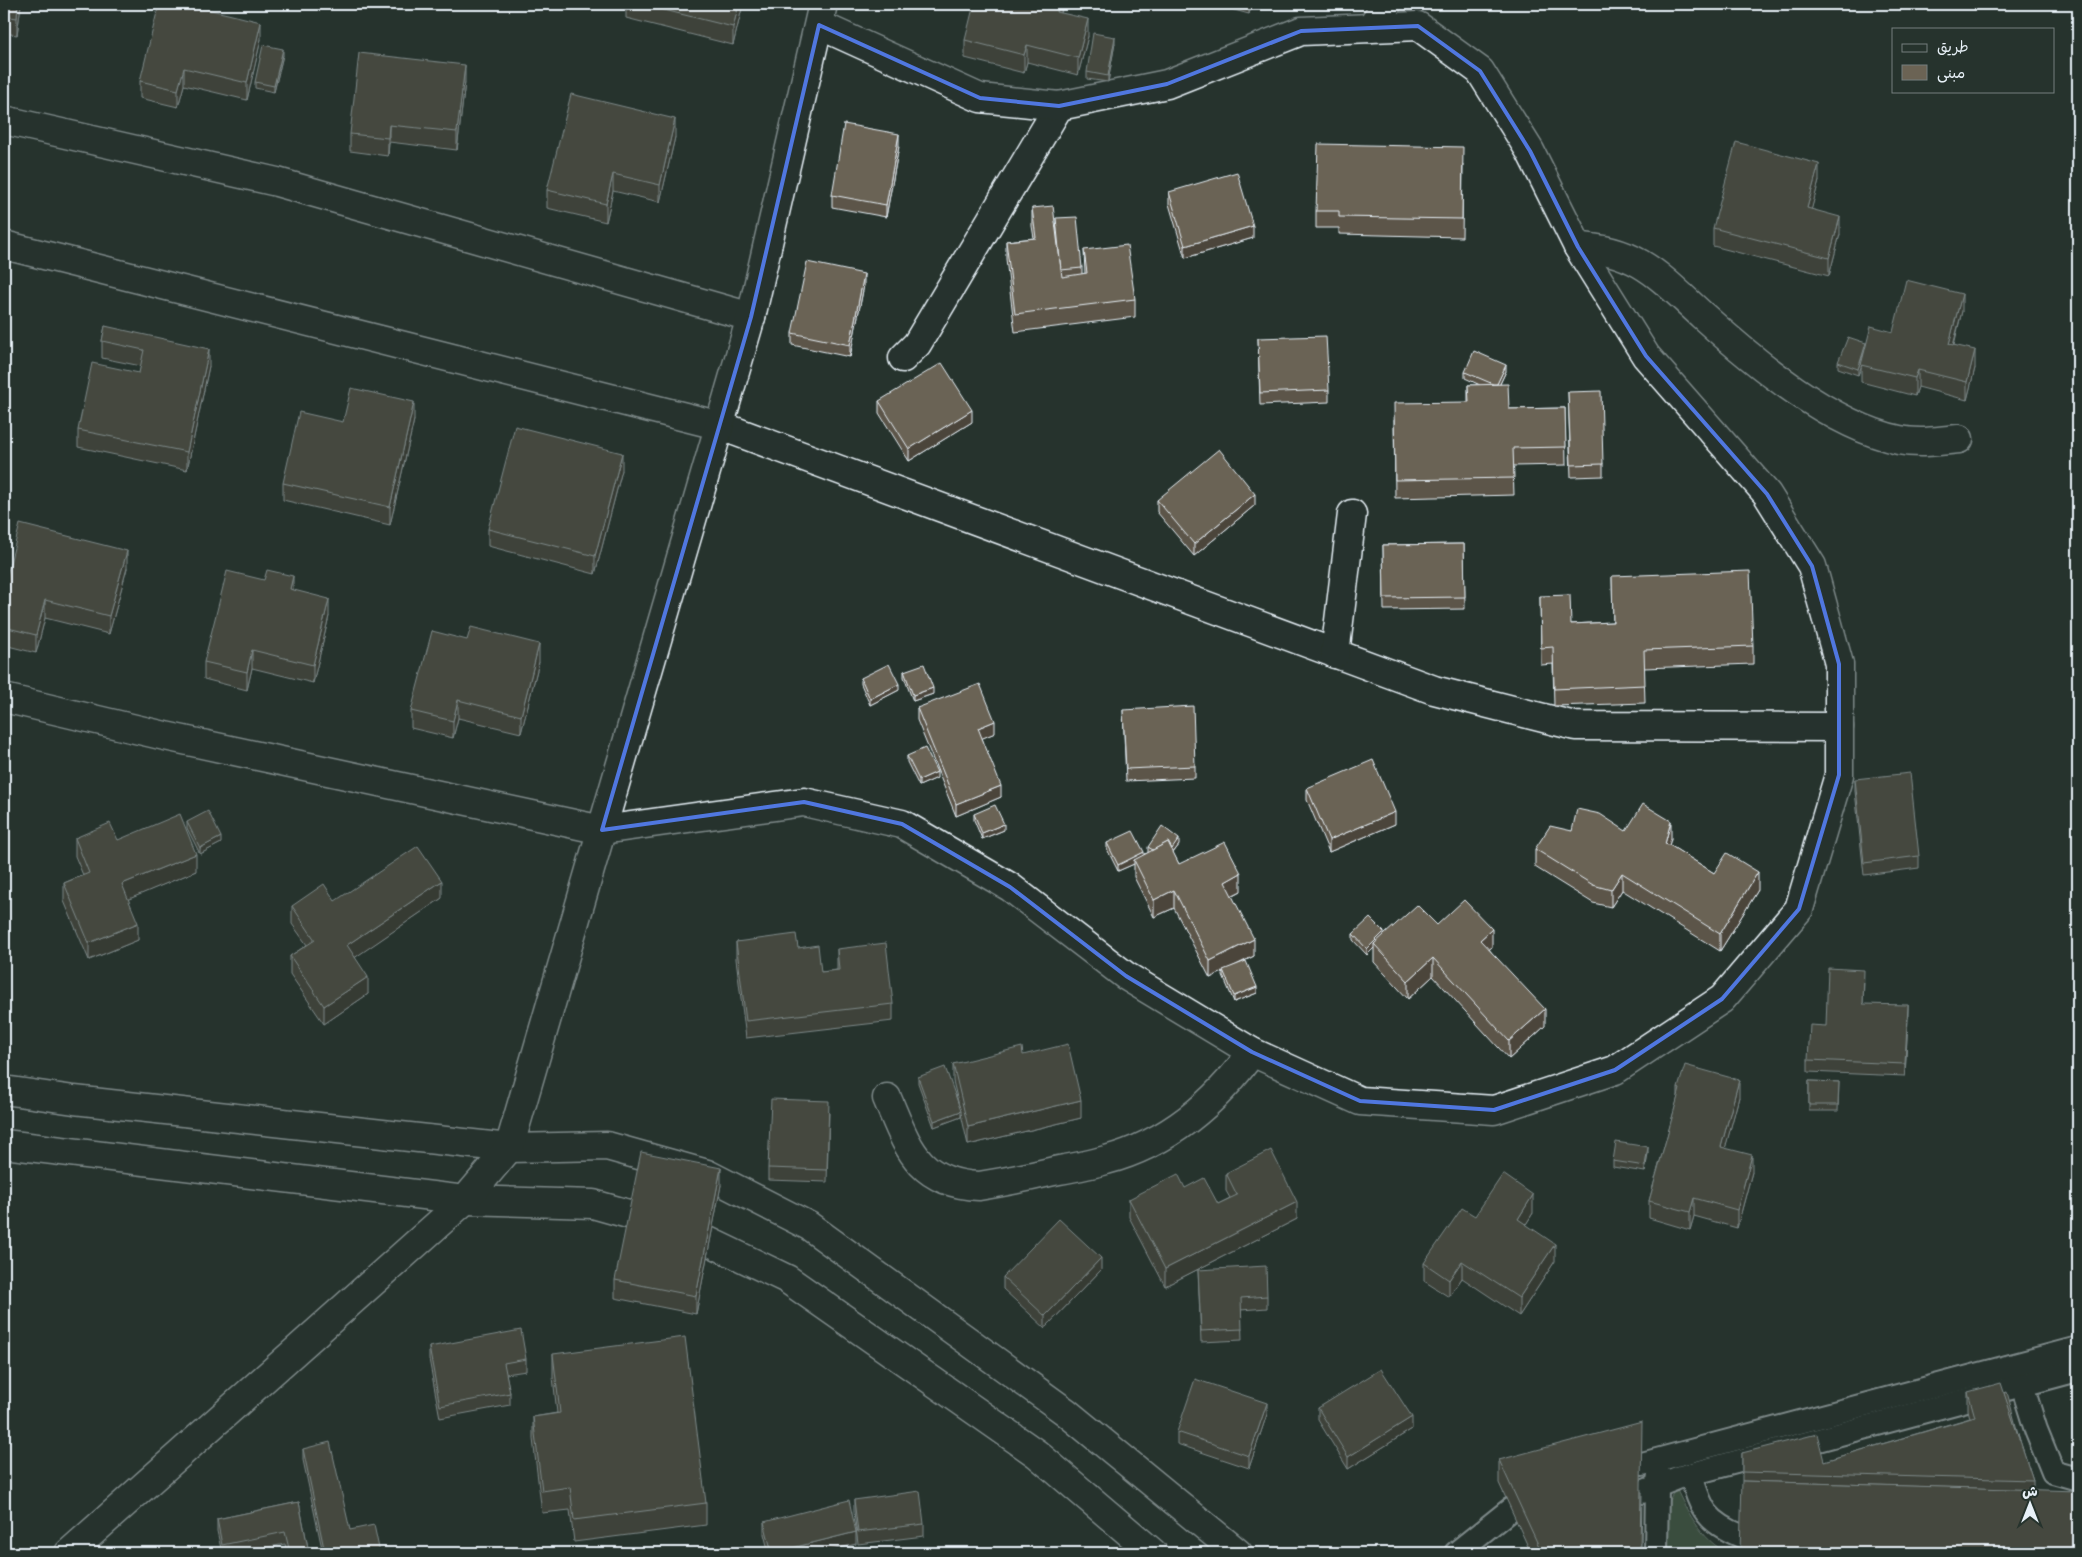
<svg xmlns="http://www.w3.org/2000/svg" width="2082" height="1557" font-family="Dekko,'Playpen Sans Arabic',sans-serif">
	<style>
		.green { fill: #536d53; stroke: #9eafa6 }
		.lines { fill: none; stroke-linecap: round; stroke-linejoin: round }
		.service-casing { stroke: #e8f1f8; stroke-width: 26 }
		.minor-casing { stroke: #e8f1f8; stroke-width: 31 }
		.tertiary-casing { stroke: #e8f1f8; stroke-width: 31 }
		.secondary-casing { stroke: #e8f1f8; stroke-width: 31 }
		.service { stroke: #26332d; stroke-width: 22 }
		.minor { stroke: #26332d; stroke-width: 28 }
		.tertiary { stroke: #26332d; stroke-width: 28 }
		.secondary { stroke: #26332d; stroke-width: 28 }
		.wall { fill: #5c5548; stroke: #e8f1f8 }
		.shaded-wall { fill: #4b453b; stroke: #e8f1f8 }
		.building { fill: #6b6354; stroke: #e8f1f8 }
		.marked { fill: none; stroke: #5077e0; stroke-width: 4; stroke-linejoin: round }
	</style>
	<rect width="100%" height="100%" fill="#26332d"/>
	<filter id="ink" filterUnits="userSpaceOnUse"><feTurbulence type="fractalNoise" baseFrequency=".02" numOctaves="2"/><feDisplacementMap in="SourceGraphic" scale="10" xChannelSelector="R" yChannelSelector="G"/><feConvolveMatrix kernelMatrix="1 2 1 2 8 2 1 2 1" color-interpolation-filters="sRGB"/></filter>
	<g filter="url(#ink)">
		<path class="green" d="M1676 1488C1686 1510 1707 1549 1732 1553H1667L1668 1502Z"/>
		<g class="lines">
			<g class="service-casing">
				<g id="service">
					<path d="M2014 1375 2022 1385 2036 1430 2053 1472 2078 1479"/>
					<path d="M1642 1464 2078 1348"/>
					<path d="M1691 1475C1701 1510 1707 1522 1741 1536"/>
					<path d="M1642 1492 1680 1477 2078 1370"/>
					<path d="M1456 1553 1511 1509"/>
					<path d="M1656 1553 1657 1487 1659 1475"/>
				</g>
			</g>
			<g class="minor-casing">
				<g id="minor">
					<path d="M1370 28 1387 4"/>
					<path d="M4 120 277 182 751 317"/>
					<path d="M4 245 721 426 1434 690 1575 726 1839 727"/>
					<path d="M1578 247C1638 249 1661 278 1703 316 1755 363 1830 425 1899 440 1919 444 1939 441 1959 439"/>
					<path d="M903 358 917 344 1059 106"/>
					<path d="M1335 654 1352 514"/>
					<path d="M4 698 165 736 602 830 804 802 902 824 1010 887 1126 976 1252 1052 1360 1101 1494 1110 1615 1070 1722 999 1799 909 1839 775V664L1812 566 1767 494 1646 356 1578 247 1530 151 1480 71 1418 26 1301 31 1167 84 1059 106 980 98 819 25"/>
					<path d="M887 1098C908 1147 917 1183 979 1186 1004 1182 1029 1177 1054 1171 1071 1168 1089 1165 1106 1160 1167 1144 1216 1103 1252 1052"/>
				</g>
			</g>
			<g class="tertiary-casing">
				<g id="tertiary">
					<path d="M4 1090 74 1100 509 1148"/>
					<path d="M4 1144 465 1200"/>
				</g>
			</g>
			<g class="secondary-casing">
				<g id="secondary">
					<path d="M509 1148 607 1146 707 1174 809 1226 1066 1412 1238 1553"/>
					<path d="M465 1200 593 1204 685 1230 787 1279 1037 1454 1153 1553"/>
					<path d="M69 1553 465 1200 509 1148 751 317 823 4"/>
				</g>
			</g>
			<use href="#service" class="service"/>
			<use href="#minor" class="minor"/>
			<use href="#tertiary" class="tertiary"/>
			<use href="#secondary" class="secondary"/>
		</g>
		<g class="wall">
			<path d="M4 4H21L17 35 4 33Z"/>
			<path d="M626 4H743L733 45 626 18Z"/>
			<path d="M994 4H1063L1061 13 1088 36 1078 75 1027 62 1024 73 965 58V40L993 9Z"/>
			<path d="M1212 4H1252L1249 14Z"/>
			<path d="M261 39 247 100 184 85 178 107 140 98V81Z"/>
			<path d="M1115 43 1108 82 1087 79V72Z"/>
			<path d="M283 55 274 92 255 88V82Z"/>
			<path d="M465 82 457 150 389 142 388 156 350 151V134Z"/>
			<path d="M675 137 660 202 613 191 606 222 547 208V190Z"/>
			<path d="M899 146 886 217 832 207V195Z"/>
			<path d="M1463 164 1462 237 1339 234V228H1316V211Z"/>
			<path d="M1819 181 1811 210 1840 234 1829 276 1713 246V228Z"/>
			<path d="M1169 192 1253 238 1185 258 1169 204Z"/>
			<path d="M1032 208 1058 248 1056 218 1082 268V274H1085L1084 250 1135 299V317L1015 332 1006 259V241L1034 238 1032 226Z"/>
			<path d="M864 285 850 357 792 345V333Z"/>
			<path d="M1962 311 1954 345 1975 368 1967 400 1918 387 1915 396 1861 382V367L1858 375 1838 368V362L1866 343 1893 332Z"/>
			<path d="M105 326 209 366 187 470 78 447V430L139 373 141 366 102 358V341Z"/>
			<path d="M1258 338 1329 390V402L1260 405Z"/>
			<path d="M1506 371 1500 384 1509 409 1565 408 1566 465 1513 466 1514 495 1395 498 1394 420 1468 402V385H1480L1465 378V372Z"/>
			<path d="M1568 392 1603 464V476L1571 477Z"/>
			<path d="M879 401 972 422 909 461 879 413Z"/>
			<path d="M414 420 390 525 283 500V483L343 422Z"/>
			<path d="M622 470 595 574 488 546V529Z"/>
			<path d="M1157 500 1255 505 1194 556 1157 512Z"/>
			<path d="M1464 544 1465 609 1384 610 1383 545Z"/>
			<path d="M127 568 109 634 45 618 36 653 4 645V587Z"/>
			<path d="M1612 576 1753 646V664L1644 668 1645 703 1554 706 1553 664 1541 665 1540 596 1571 624 1613 622Z"/>
			<path d="M293 590 329 616 313 683 252 668 247 690 204 679V662Z"/>
			<path d="M467 640 539 662 521 733 458 718 453 738 411 728V711Z"/>
			<path d="M904 671 933 694 913 701 904 677Z"/>
			<path d="M861 678 899 690 870 705 861 684Z"/>
			<path d="M917 708 995 733 982 738 1001 797 956 816 917 720Z"/>
			<path d="M1123 710 1195 766V778L1126 781Z"/>
			<path d="M907 756 937 778 919 786 907 762Z"/>
			<path d="M1855 779 1919 856V868L1864 875 1855 791Z"/>
			<path d="M1307 788 1395 824 1329 852 1307 800Z"/>
			<path d="M974 814 1004 830 982 839 974 820Z"/>
			<path d="M187 822 221 843 200 854 187 828Z"/>
			<path d="M1572 831H1626L1671 838 1669 845 1714 873 1758 890 1720 951 1622 890 1611 907 1593 903 1535 867V849Z"/>
			<path d="M75 838 118 840 196 871 128 899 138 940 89 960 64 901V883L83 875 75 856Z"/>
			<path d="M1107 843 1144 854 1148 853V847L1179 845 1173 853 1179 864 1241 891 1232 896 1254 956 1240 963 1257 993 1234 1002 1223 976V972L1210 978 1174 908 1154 917 1134 877V864L1118 871 1107 849Z"/>
			<path d="M442 898 355 957 368 994 324 1024 290 974V956L307 945 292 924V906L335 901Z"/>
			<path d="M1437 925 1492 947 1489 949 1545 1026 1509 1059 1433 976 1408 999 1374 962V948L1367 955 1353 940V934L1384 935Z"/>
			<path d="M736 942 798 948 821 972 837 970V949L893 1004V1021L746 1038 736 959Z"/>
			<path d="M1864 982 1863 1004 1908 1017 1905 1076 1808 1072V1060L1826 1026Z"/>
			<path d="M1023 1055 1081 1118 968 1145 961 1114V1117L934 1127 918 1083V1077L959 1106 953 1081V1064Z"/>
			<path d="M1809 1081 1839 1082 1838 1111H1809Z"/>
			<path d="M1678 1088 1739 1097 1725 1148 1752 1172 1737 1228 1694 1216 1690 1230 1649 1218V1201L1678 1097Z"/>
			<path d="M829 1113 827 1182 768 1180V1168Z"/>
			<path d="M1648 1153 1645 1172 1613 1167V1161Z"/>
			<path d="M1226 1173 1297 1219 1165 1286 1129 1217V1199L1185 1188 1218 1204 1230 1198 1226 1191Z"/>
			<path d="M721 1185 696 1314 615 1298V1280Z"/>
			<path d="M1533 1213 1526 1224 1555 1261 1519 1316 1462 1278 1449 1297 1424 1281V1263L1475 1216Z"/>
			<path d="M1101 1270 1045 1328 1003 1289V1277Z"/>
			<path d="M1198 1270 1267 1296V1308L1241 1310 1242 1340 1201 1342Z"/>
			<path d="M429 1347 526 1359V1371L506 1374 510 1393V1405L440 1418 429 1359Z"/>
			<path d="M553 1354 706 1503V1525L574 1542 570 1510 542 1513 533 1439V1417L557 1413 553 1377Z"/>
			<path d="M1968 1392 2020 1441 2033 1480V1490L1742 1481V1453L1824 1461 1970 1418 1968 1410Z"/>
			<path d="M1318 1408 1412 1429 1348 1469 1318 1420Z"/>
			<path d="M1267 1414 1249 1468 1177 1444V1432Z"/>
			<path d="M303 1449 350 1530 380 1553H323L303 1460Z"/>
			<path d="M1499 1460 1642 1492 1641 1553H1531L1499 1483Z"/>
			<path d="M854 1500 924 1524V1536L858 1544 854 1512Z"/>
			<path d="M299 1502 309 1553H287L285 1544 239 1553H222L217 1531V1519Z"/>
			<path d="M764 1522 856 1544 820 1553H769L764 1534Z"/>
		</g>
		<g class="shaded-wall">
			<path d="M18 4H21L17 35V18Z"/>
			<path d="M739 4H743L733 45V27Z"/>
			<path d="M1059 4H1063L1057 29V12Z"/>
			<path d="M1249 4H1252L1249 14Z"/>
			<path d="M1088 19V36L1078 75V58Z"/>
			<path d="M261 22V39L247 100V83Z"/>
			<path d="M1115 37V43L1108 82V76Z"/>
			<path d="M1027 45V62L1024 73V55Z"/>
			<path d="M283 49V55L274 92V86Z"/>
			<path d="M465 65V82L457 150V132Z"/>
			<path d="M184 68V85L178 107V90Z"/>
			<path d="M675 119V137L660 202V185Z"/>
			<path d="M389 125V142L388 156V138Z"/>
			<path d="M899 134V146L886 217V205Z"/>
			<path d="M1819 164V181L1807 226V208Z"/>
			<path d="M613 174V191L606 222V204Z"/>
			<path d="M1840 217V234L1829 276V258Z"/>
			<path d="M1253 226V238L1185 258V246Z"/>
			<path d="M864 274V285L850 357V345Z"/>
			<path d="M1962 294V311L1949 361V344Z"/>
			<path d="M1867 344 1861 367 1858 375V369Z"/>
			<path d="M209 349V366L187 470V452Z"/>
			<path d="M1975 350V368L1967 400V382Z"/>
			<path d="M1506 365V371L1496 392V386Z"/>
			<path d="M1918 370V387L1915 396V378Z"/>
			<path d="M414 402V420L390 525V507Z"/>
			<path d="M972 410V422L909 461V449Z"/>
			<path d="M622 453V470L595 574V556Z"/>
			<path d="M1255 494V505L1194 556V544Z"/>
			<path d="M127 551V568L109 634V616Z"/>
			<path d="M293 576V594L290 589Z"/>
			<path d="M329 599V616L313 683V665Z"/>
			<path d="M45 600V618L36 653V635Z"/>
			<path d="M539 644V662L521 733V716Z"/>
			<path d="M252 650V668L247 690V672Z"/>
			<path d="M899 684V690L870 705V699Z"/>
			<path d="M933 688V694L913 701V695Z"/>
			<path d="M458 700V718L453 738V721Z"/>
			<path d="M995 721V733L978 740V728Z"/>
			<path d="M937 772V778L919 786V780Z"/>
			<path d="M1001 786V797L956 816V804Z"/>
			<path d="M1395 812V824L1329 852V840Z"/>
			<path d="M1671 821V838L1665 862V844Z"/>
			<path d="M1004 824V830L982 839V833Z"/>
			<path d="M221 837V843L200 854V848Z"/>
			<path d="M1179 839V845L1168 859V853Z"/>
			<path d="M1144 852V858L1134 860V864L1118 871V865Z"/>
			<path d="M196 854V871L122 902V884Z"/>
			<path d="M1758 872V890L1720 951V934Z"/>
			<path d="M1241 873V891L1225 899V882Z"/>
			<path d="M1622 873V890L1611 907V890Z"/>
			<path d="M442 881V898L347 963V945Z"/>
			<path d="M1174 890V908L1154 917V900Z"/>
			<path d="M138 923V940L89 960V943Z"/>
			<path d="M1492 929V947L1480 957V940Z"/>
			<path d="M1384 932V938L1374 944V948L1367 955V949Z"/>
			<path d="M1254 939V956L1210 978V961Z"/>
			<path d="M1433 958V976L1408 999V981Z"/>
			<path d="M368 977V994L324 1024V1006Z"/>
			<path d="M1257 987V993L1234 1002V996Z"/>
			<path d="M1908 1005V1017L1905 1076V1064Z"/>
			<path d="M1545 1009V1026L1509 1059V1041Z"/>
			<path d="M1739 1080V1097L1721 1164V1147Z"/>
			<path d="M1081 1100V1118L968 1145V1127Z"/>
			<path d="M961 1111V1117L934 1127V1121Z"/>
			<path d="M1648 1147V1153L1645 1172V1166Z"/>
			<path d="M1752 1155V1172L1737 1228V1210Z"/>
			<path d="M721 1168V1185L696 1314V1296Z"/>
			<path d="M1533 1195V1213L1518 1237V1219Z"/>
			<path d="M1694 1198V1216L1690 1230V1212Z"/>
			<path d="M1297 1202V1219L1165 1286V1269Z"/>
			<path d="M1555 1244V1261L1519 1316V1298Z"/>
			<path d="M1101 1258V1270L1045 1328V1316Z"/>
			<path d="M1462 1261V1278L1449 1297V1280Z"/>
			<path d="M1267 1403V1414L1249 1468V1456Z"/>
			<path d="M1412 1417V1429L1348 1469V1457Z"/>
			<path d="M856 1532V1544L820 1553H772Z"/>
		</g>
		<g class="building">
			<path d="M4 4H18L17 18 4 16Z"/>
			<path d="M159 4H186L261 22 247 83 184 68 178 90 140 81Z"/>
			<path d="M640 4H739L733 27Z"/>
			<path d="M974 4 993 9 994 4H1059L1057 12 1088 19 1078 58 1027 45 1024 55 965 40Z"/>
			<path d="M1093 33 1115 37 1108 76 1087 72Z"/>
			<path d="M263 45 283 49 274 86 255 82Z"/>
			<path d="M359 53 465 65 457 132 389 125 388 138 350 134Z"/>
			<path d="M571 94 675 119 660 185 613 174 606 204 547 190Z"/>
			<path d="M844 124 899 134 886 205 832 195Z"/>
			<path d="M1736 142 1819 164 1807 208 1840 217 1829 258 1713 228Z"/>
			<path d="M1318 144 1463 147 1462 219 1339 217V211H1316Z"/>
			<path d="M1237 172 1253 226 1185 246 1169 192Z"/>
			<path d="M1053 206 1062 277 1087 273 1084 250 1127 245 1135 299 1015 314 1006 241 1036 238 1032 208Z"/>
			<path d="M1077 217 1082 268 1061 270 1056 218Z"/>
			<path d="M807 262 864 274 850 345 792 333Z"/>
			<path d="M1906 280 1962 294 1949 344 1975 350 1967 382 1918 370 1915 378 1861 365 1871 326 1893 332Z"/>
			<path d="M105 326 209 349 187 452 78 430 92 363 139 373 144 350 102 341Z"/>
			<path d="M1326 336 1329 390 1260 393 1258 338Z"/>
			<path d="M1848 337 1866 343 1858 369 1838 362Z"/>
			<path d="M1474 351 1506 365 1497 384H1493L1465 372Z"/>
			<path d="M942 363 972 410 909 449 879 401Z"/>
			<path d="M1508 384 1509 409 1565 408 1566 447 1513 448 1514 478 1395 480 1394 403 1469 402 1468 385Z"/>
			<path d="M351 388 414 402 390 507 283 483 299 412 343 422Z"/>
			<path d="M1601 391 1603 464 1571 465 1568 392Z"/>
			<path d="M515 426 622 453 595 556 488 529Z"/>
			<path d="M1219 449 1255 494 1194 544 1157 500Z"/>
			<path d="M20 524 127 551 109 616 45 600 36 635 4 627V587Z"/>
			<path d="M1464 544 1465 597 1384 598 1383 545Z"/>
			<path d="M267 570 293 576 290 589 329 599 313 665 252 650 247 672 204 662 227 571 264 580Z"/>
			<path d="M1750 571 1753 646 1644 650 1645 685 1554 689 1553 647 1541 648 1540 596 1570 595 1571 624 1613 622 1612 576Z"/>
			<path d="M471 627 539 644 521 716 458 700 453 721 411 711 432 631 467 640Z"/>
			<path d="M889 664 899 684 870 699 861 678Z"/>
			<path d="M924 664 933 688 913 695 904 671Z"/>
			<path d="M980 684 995 721 978 728 1001 786 956 804 917 708Z"/>
			<path d="M1193 706 1195 766 1126 769 1123 710Z"/>
			<path d="M925 748 937 772 919 780 907 756Z"/>
			<path d="M1373 760 1395 812 1329 840 1307 788Z"/>
			<path d="M1910 773 1919 856 1864 863 1855 779Z"/>
			<path d="M1643 804 1671 821 1665 844 1671 846 1714 873 1727 853 1758 872 1720 934 1622 873 1611 890 1593 885 1535 849 1550 826 1572 831 1577 809 1600 814 1626 831Z"/>
			<path d="M995 805 1004 824 982 833 974 814Z"/>
			<path d="M208 811 221 837 200 848 187 822Z"/>
			<path d="M180 814 196 854 122 884 138 923 89 943 64 883 89 873 75 838 110 823 118 840Z"/>
			<path d="M1162 826 1179 839 1172 849 1168 842 1153 850 1148 847Z"/>
			<path d="M1133 831 1144 852 1118 865 1107 843Z"/>
			<path d="M1168 842 1179 864 1225 842 1241 873 1225 882 1254 939 1210 961 1174 890 1154 900 1134 860Z"/>
			<path d="M418 846 442 881 347 945 368 977 324 1006 290 956 315 940 292 906 324 884 335 901Z"/>
			<path d="M1464 900 1492 929 1480 940 1545 1009 1509 1041 1433 958 1408 981 1374 944 1417 905 1437 925Z"/>
			<path d="M1370 918 1384 932 1367 949 1353 934Z"/>
			<path d="M796 934 798 948 818 945 821 972 839 970 837 949 886 943 893 1004 746 1021 736 942Z"/>
			<path d="M1246 961 1257 987 1234 996 1223 970Z"/>
			<path d="M1828 968 1864 970 1863 1004 1908 1005 1905 1064 1808 1060 1810 1025 1826 1026Z"/>
			<path d="M1068 1044 1081 1100 968 1127 953 1064 1022 1047 1023 1055Z"/>
			<path d="M1685 1065 1739 1080 1721 1147 1752 1155 1737 1210 1694 1198 1690 1212 1649 1201 1680 1089 1678 1088Z"/>
			<path d="M945 1067 961 1111 934 1121 918 1077Z"/>
			<path d="M1809 1081 1839 1082 1838 1105H1809Z"/>
			<path d="M771 1099 829 1101 827 1170 768 1168Z"/>
			<path d="M1616 1142 1648 1147 1645 1166 1613 1161Z"/>
			<path d="M1271 1150 1297 1202 1165 1269 1129 1199 1178 1174 1185 1188 1204 1178 1218 1204 1237 1195 1226 1173Z"/>
			<path d="M641 1152 721 1168 696 1296 615 1280Z"/>
			<path d="M1503 1174 1533 1195 1518 1219 1555 1244 1519 1298 1462 1261 1449 1280 1424 1263 1462 1208 1475 1216Z"/>
			<path d="M1059 1219 1101 1258 1045 1316 1003 1277Z"/>
			<path d="M1266 1266 1267 1296 1241 1298 1242 1329 1201 1331 1198 1270Z"/>
			<path d="M521 1330 526 1359 504 1363 510 1393 440 1406 429 1347Z"/>
			<path d="M685 1337 706 1503 574 1520 570 1487 542 1491 533 1417 560 1413 553 1354Z"/>
			<path d="M1381 1369 1412 1417 1348 1457 1318 1408Z"/>
			<path d="M1195 1379 1267 1403 1249 1456 1177 1432Z"/>
			<path d="M2001 1383 2033 1480 1742 1472V1453L1817 1434 1824 1461 1975 1417 1968 1392Z"/>
			<path d="M2007 1392 2020 1441 2004 1393Z"/>
			<path d="M1642 1422 1640 1553H1542L1499 1460Z"/>
			<path d="M330 1442 350 1530 374 1525 380 1553H325L303 1449Z"/>
			<path d="M1742 1481 2078 1491V1553H1740Z"/>
			<path d="M920 1491 924 1524 858 1532 854 1500Z"/>
			<path d="M849 1500 856 1532 772 1553 764 1522Z"/>
			<path d="M299 1502 309 1553H290L285 1532 222 1545 217 1519Z"/>
			<path d="M888 1550 892 1553H886Z"/>
		</g>
	</g>
	<path d="M0 0H2082V1557H0ZM819 25 980 98 1059 106 1167 84 1301 31 1418 26 1480 71 1530 151 1578 247 1646 356 1767 494 1812 566 1839 664V775L1799 909 1722 999 1615 1070 1494 1110 1360 1101 1252 1052 1126 976 1010 887 902 824 804 802 602 830 751 317Z" fill="#26332d" fill-opacity=".55" fill-rule="evenodd"/>
	<path class="marked" d="M819 25 980 98 1059 106 1167 84 1301 31 1418 26 1480 71 1530 151 1578 247 1646 356 1767 494 1812 566 1839 664V775L1799 909 1722 999 1615 1070 1494 1110 1360 1101 1252 1052 1126 976 1010 887 902 824 804 802 602 830 751 317Z"/>
	<rect width="2082" height="1557" fill="none" stroke="#26332d" stroke-width="20"/>
	<rect x="10" y="10" width="2062" height="1537" fill="none" stroke="#e8f1f8" stroke-width="2" filter="url(#ink)"/>
	<rect x="1892" y="28" width="162" height="65" fill="#26332d" stroke="#747f7e"/>
	<rect x="1902" y="44" width="25" height="8" fill="#26332d" stroke="#747f7e"/>
	<text x="1937" y="52" font-size="15" fill="#e8f1f8">طريق</text>
	<rect x="1902" y="65" width="25" height="15" fill="#6b6354" stroke="#747f7e"/>
	<text x="1937" y="78" font-size="15" fill="#e8f1f8">مبنى</text>
	<g transform="translate(2030 1504)" stroke="#26332d" stroke-width="4" paint-order="stroke">
	<path d="M0-4L9 19L0 12L-9 19Z" fill="#e8f1f8"/>
	<text y="-8" font-size="14" font-weight="bold" text-anchor="middle" fill="#e8f1f8">ش</text>
	</g>
</svg>
